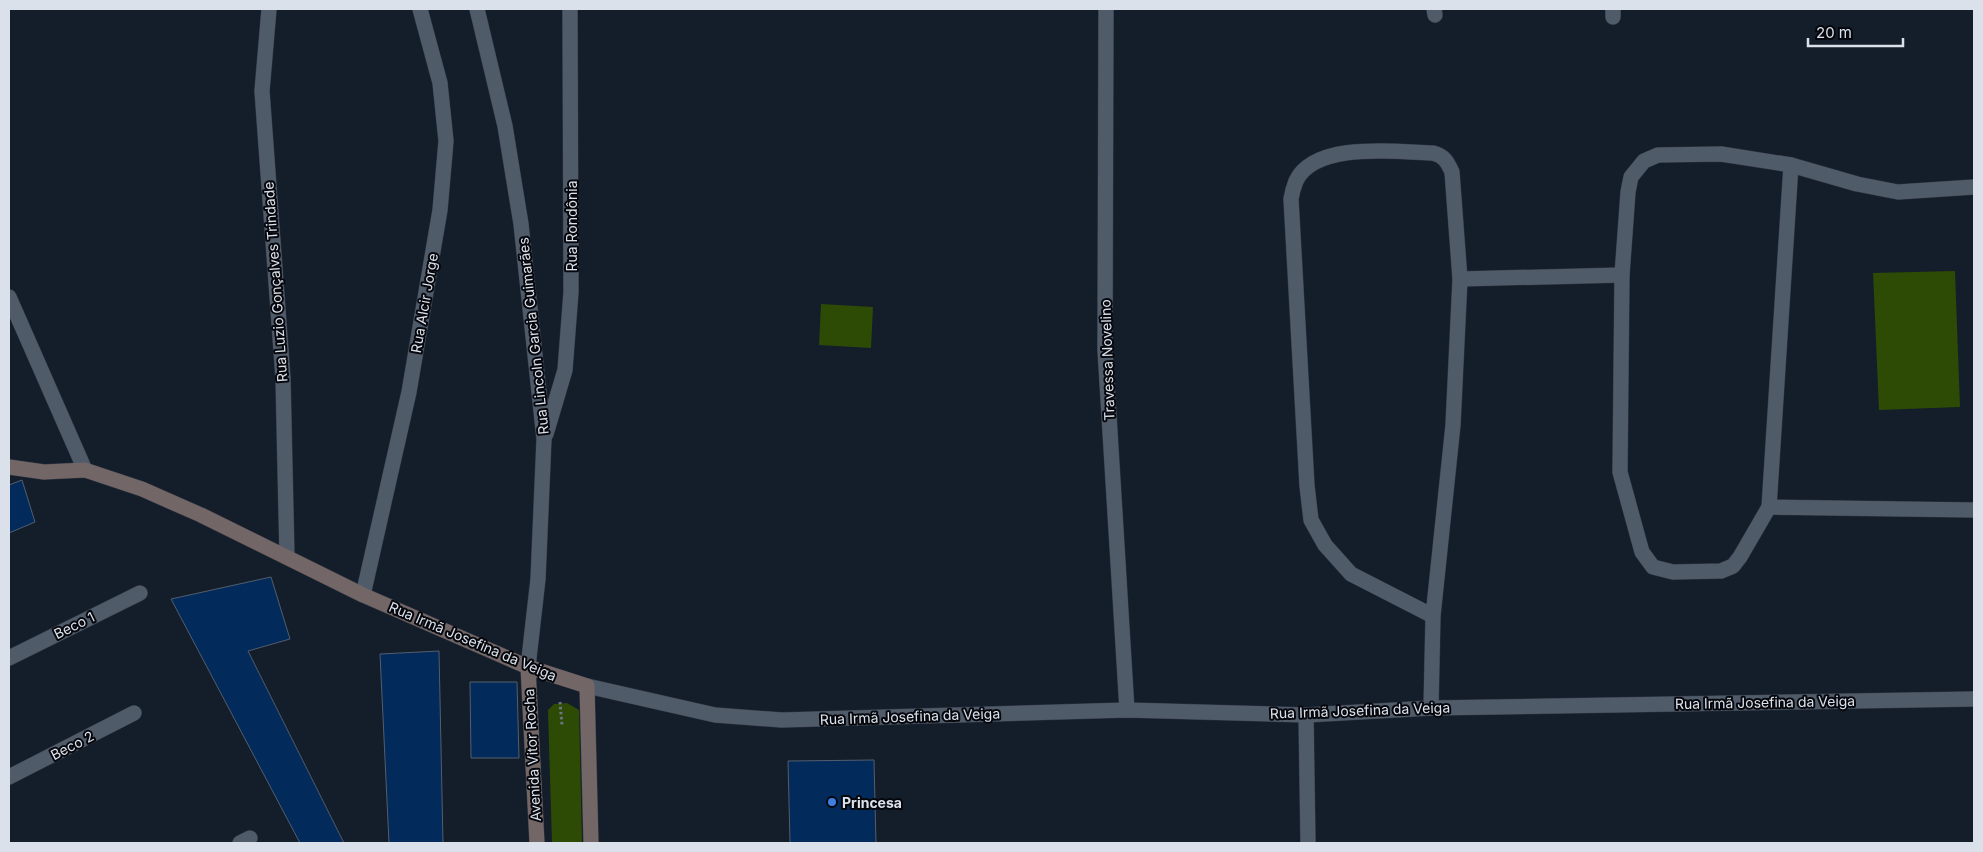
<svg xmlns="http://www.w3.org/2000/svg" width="1983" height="852" font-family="Inter,sans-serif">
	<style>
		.green { fill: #2d4b05 }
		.building { fill: #022b5c; stroke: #535e6d }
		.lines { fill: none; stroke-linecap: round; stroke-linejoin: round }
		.street-casing { stroke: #323742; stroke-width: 16 }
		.secondary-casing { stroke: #323742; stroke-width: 16 }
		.path { stroke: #6d7580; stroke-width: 3; stroke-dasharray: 2.5 2.5; stroke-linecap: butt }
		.street { stroke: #505b6a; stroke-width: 15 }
		.secondary { stroke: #726666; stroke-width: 15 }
		.shop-dot { fill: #3f7fe0; stroke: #05070d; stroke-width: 2 }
		.labels { text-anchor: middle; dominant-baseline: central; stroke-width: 4; stroke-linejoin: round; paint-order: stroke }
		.street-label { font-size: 14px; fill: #dbe1ea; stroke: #05070d }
		.poi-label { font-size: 14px; font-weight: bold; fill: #dbe1ea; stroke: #05070d; text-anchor: start }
	</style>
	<rect width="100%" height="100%" fill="#141d2a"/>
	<g class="green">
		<path d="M1955 271 1960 407 1879 410 1873 273Z"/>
		<path d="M821 304 873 307 871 348 819 345Z"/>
		<path d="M567 703 579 710 582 843H552L548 710 554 704Z"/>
	</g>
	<g class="building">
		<path d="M22 480 35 522 9 533V485Z"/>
		<path d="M271 577 290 639 248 651 344 843H300L171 599Z"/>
		<path d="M439 651 443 843H389L380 654Z"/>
		<path d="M470 682H517L519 758H471Z"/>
		<path d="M874 760 876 843H790L788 761Z"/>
	</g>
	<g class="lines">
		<g class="street-casing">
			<g id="street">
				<path d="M269 9 262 91 283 378 287 557"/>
				<path d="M477 9 505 126 521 224 544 439 538 579 528 667"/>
				<path d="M1106 9 1105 350 1127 710"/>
				<path d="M1434 9 1435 15"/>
				<path d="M1613 9V17"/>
				<path d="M1791 165 1769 507 1974 510"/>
				<path d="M1460 279 1622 275"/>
				<path d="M9 297 85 470"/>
				<path d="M546 434 565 370 571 292 570 9"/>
				<path d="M1769 507 1740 557 1733 566 1721 571 1673 572 1653 567 1642 552 1620 472 1622 275 1628 192 1631 177 1644 161 1658 155 1721 154 1791 165 1857 184 1898 192 1974 187"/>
				<path d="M363 595 409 392 440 210 446 141 440 83 420 9"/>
				<path d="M9 658 140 593"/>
				<path d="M587 686 715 715 782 720 1127 710 1306 715 1431 708 1974 699"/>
				<path d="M1431 708 1433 616 1453 425 1460 279 1452 172C1447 161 1444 156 1433 153 1397 152 1315 141 1296 181 1294 186 1292 193 1291 199L1307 486 1311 520 1325 545 1351 574 1433 616"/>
				<path d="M1306 715 1308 843"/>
				<path d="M9 777 134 713"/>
				<path d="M240 843 250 838"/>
			</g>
		</g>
		<g class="secondary-casing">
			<g id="secondary">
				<path d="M9 467 44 472 85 470 142 489 201 515 363 595 528 667 587 686 591 843"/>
				<path d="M528 667 537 843"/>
			</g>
		</g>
		<path class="path" d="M560 702 562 725"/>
		<use href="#street" class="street"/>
		<use href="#secondary" class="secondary"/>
	</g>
	<circle class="shop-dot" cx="832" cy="802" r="5"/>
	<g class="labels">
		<g class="street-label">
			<text transform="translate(571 226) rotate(-90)">Rua Rondônia</text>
			<text transform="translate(275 282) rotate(-94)">Rua Luzio Gonçalves Trindade</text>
			<text transform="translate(424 303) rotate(-80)">Rua Alcir Jorge</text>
			<text transform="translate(533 336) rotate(-96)">Rua Lincoln Garcia Guimarães</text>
			<text transform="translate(1107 360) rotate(-92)">Travessa Novelino</text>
			<text transform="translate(74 625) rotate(-26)">Beco 1</text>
			<text transform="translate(473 641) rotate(23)">Rua Irmã Josefina da Veiga</text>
			<text transform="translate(1765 702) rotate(-1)">Rua Irmã Josefina da Veiga</text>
			<text transform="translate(1360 710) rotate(-2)">Rua Irmã Josefina da Veiga</text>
			<text transform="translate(910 716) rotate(-2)">Rua Irmã Josefina da Veiga</text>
			<text transform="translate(72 745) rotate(-27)">Beco 2</text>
			<text transform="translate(532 755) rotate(-93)">Avenida Vitor Rocha</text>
		</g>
		<g class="poi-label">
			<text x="842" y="802">Princesa</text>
		</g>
	</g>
	<rect width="1983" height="852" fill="none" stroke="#dbe1ea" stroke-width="20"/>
	<path d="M1808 38v8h95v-8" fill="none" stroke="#dbe1ea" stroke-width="2.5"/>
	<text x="1816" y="38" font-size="15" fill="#dbe1ea" stroke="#05070d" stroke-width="4" paint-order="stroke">20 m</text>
</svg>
